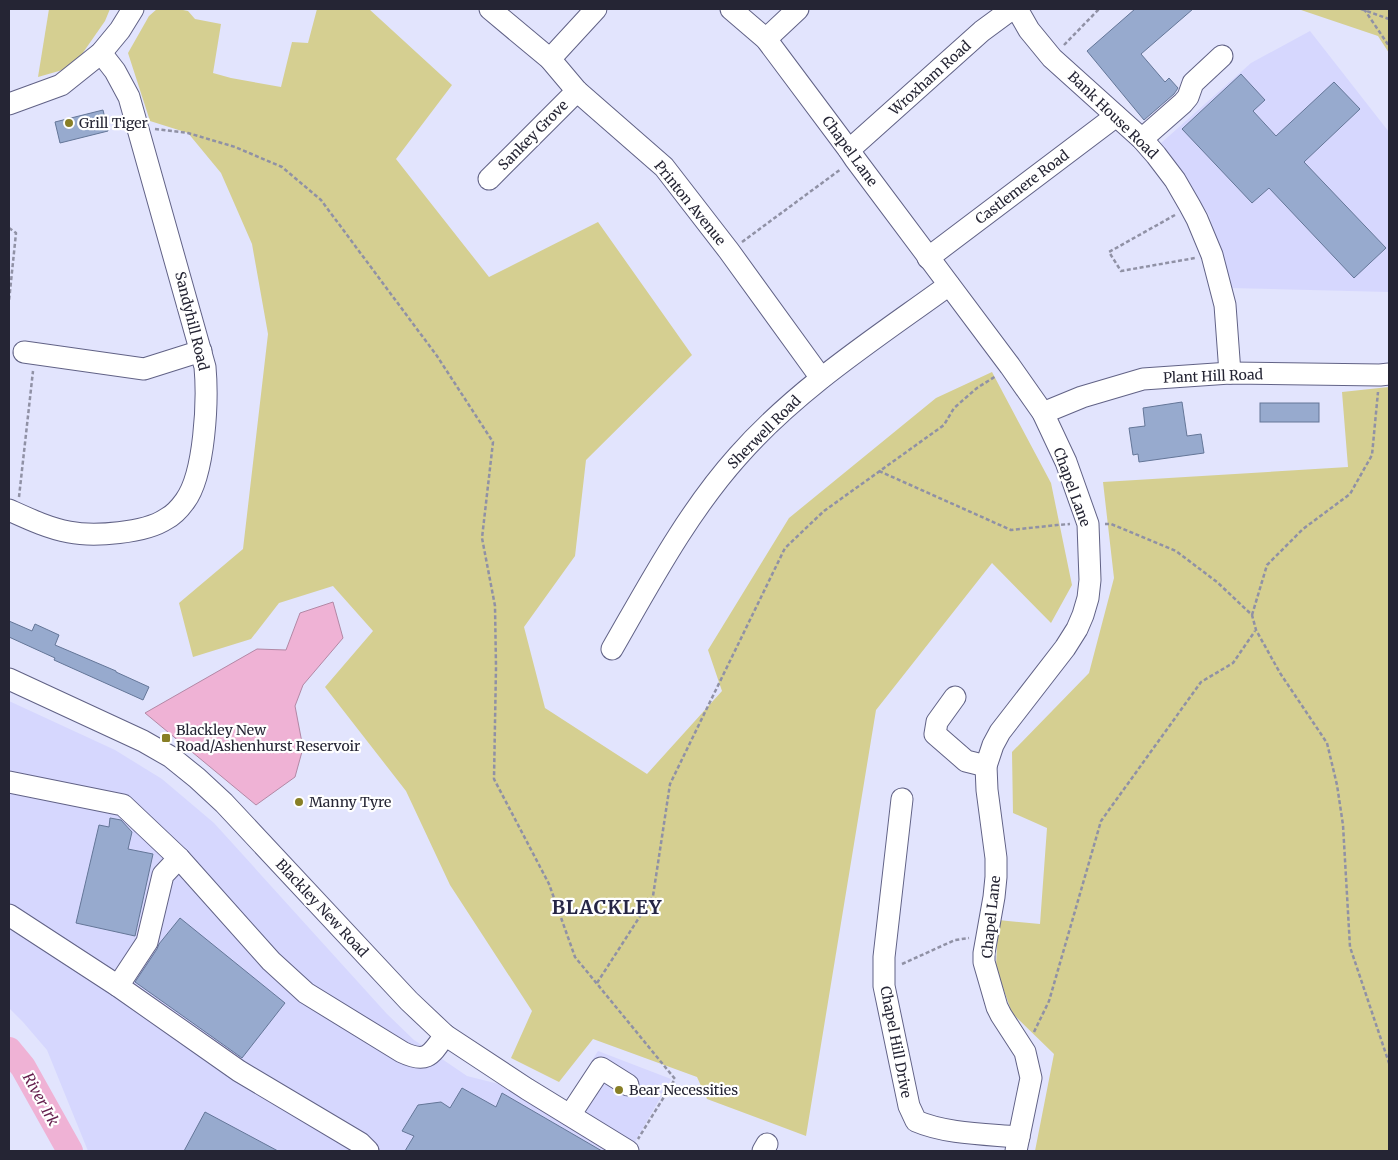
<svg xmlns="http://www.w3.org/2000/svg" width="1398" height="1160" font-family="Merriweather,serif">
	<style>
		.built { fill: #d6d7fe }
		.green { fill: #d5cf91 }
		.water { fill: #efb2d5; stroke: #b288a5 }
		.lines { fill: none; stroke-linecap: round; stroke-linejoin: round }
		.river { stroke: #efb2d5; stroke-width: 26 }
		.building { fill: #97aace; stroke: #647698 }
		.minor-casing { stroke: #616286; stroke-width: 23 }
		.path { stroke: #9091a5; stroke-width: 2.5; stroke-dasharray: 4 2.5; stroke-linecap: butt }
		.minor { stroke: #fff; stroke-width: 21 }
		.poi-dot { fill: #887f26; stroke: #fff; stroke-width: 2 }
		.labels { text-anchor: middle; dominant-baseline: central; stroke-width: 4.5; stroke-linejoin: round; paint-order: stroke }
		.street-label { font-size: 14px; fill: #252534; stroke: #fff }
		.poi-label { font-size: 14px; fill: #252534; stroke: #fff; text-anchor: start }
		.water-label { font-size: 15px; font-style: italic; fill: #67214f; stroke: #fff }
		.district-label { font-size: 19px; font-weight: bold; letter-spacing: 1px; fill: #262645; stroke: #fff }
	</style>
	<rect width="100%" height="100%" fill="#e2e4fd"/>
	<g class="built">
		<path d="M1310 31 1389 132V292L1230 288 1209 215 1160 144 1251 63Z"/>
		<path d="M9 701 115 750 162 779 214 823 387 1014 414 1040 467 1076 503 1085 607 1151H88L47 1050 23 1022 9 1008Z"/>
		<path d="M598 1051 671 1079 635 1142 566 1102Z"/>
	</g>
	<g class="green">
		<path d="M49 9H110L105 21 73 67 38 77Z"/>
		<path d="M157 9H178L188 11 195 19 221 24 213 73 231 78 281 87 292 42 308 43 317 9H369L452 85 396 159 489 277 598 222 692 355 586 460 575 556 524 627 545 708 647 774 722 691 708 650 789 518 936 398 992 372 1051 483 1072 585 1051 623 992 563 876 710 806 1136 707 1099 697 1077 593 1039 559 1082 511 1058 532 1011 450 885 406 791 325 687 373 631 333 586 279 603 251 639 193 657 179 603 243 549 268 334 252 244 221 173 188 133 150 121 128 53 149 16Z"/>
		<path d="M1294 9H1389V53L1378 36 1301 10Z"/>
		<path d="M1389 387V1151H1035L1054 1054 1012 1013 996 968 998 920 1040 924 1047 828 1013 813 1012 752 1089 673 1114 578 1103 482 1348 467 1342 392Z"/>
	</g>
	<path class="water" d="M333 602 343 638 303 685 295 706 303 748 295 777 256 805 145 713 257 649 286 650 300 613Z"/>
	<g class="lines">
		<path class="river" d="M9 1050 23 1067 70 1151"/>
	</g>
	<g class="building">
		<path d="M1135 9H1193L1141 54 1165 82 1169 78 1178 88 1174 94 1144 120 1087 51Z"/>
		<path d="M1241 74 1265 100 1253 111 1276 136 1334 82 1360 109 1304 162 1386 248 1354 278 1269 188 1252 203 1182 129Z"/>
		<path d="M103 110 108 131 60 143 55 122Z"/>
		<path d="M1182 402 1187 436 1201 434 1204 453 1139 462 1138 454 1133 455 1129 428 1145 426 1143 408Z"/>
		<rect x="1260" y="403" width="59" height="19"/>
		<path d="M9 621 32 631 35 624 59 635 55 645 116 671V672L149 687 143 700 54 660 55 658 9 637Z"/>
		<path d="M110 818 121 820 132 832 128 849 153 854 135 936 76 923 99 825 109 827Z"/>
		<path d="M180 918 285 1003 242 1058 135 982 157 949 159 944Z"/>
		<path d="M462 1088 496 1107 502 1093 602 1151H405L414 1136 402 1131 418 1105 441 1102 450 1108Z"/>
		<path d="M205 1112 278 1151H184Z"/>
	</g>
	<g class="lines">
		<g class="minor-casing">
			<g id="minor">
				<path d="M490 9 550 59 577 91 664 167 729 251 821 378"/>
				<path d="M731 9 766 39 849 150 855 159 1010 366 1043 413 1066 462 1088 524 1090 580 1088 598 1083 615 1077 629 1065 648 1000 732 993 745 986 766 987 790 996 858V877L994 897 984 953V962L997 1007 1001 1015 1025 1052 1031 1078 1016 1151"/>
				<path d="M1017 9 1029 30 1052 58 1142 139 1156 155 1175 180 1190 206 1197 219 1212 255 1225 305 1230 373"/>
				<path d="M766 39 798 9"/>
				<path d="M550 59 596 9"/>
				<path d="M9 104 61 85 101 53 120 30 133 9"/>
				<path d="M1142 139 1183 103 1188 97 1193 83 1222 56"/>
				<path d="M849 150 982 31 1012 9"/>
				<path d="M489 179 577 91"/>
				<path d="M928 258 1116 116"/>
				<path d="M24 352 144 369 201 351"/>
				<path d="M1043 413 1082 397 1143 379 1230 373 1380 375 1389 374"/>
				<path d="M9 510C29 519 48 528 69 532 94 537 145 533 166 519 174 515 180 508 185 501 205 474 208 400 205 367L129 97 115 71 101 53"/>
				<path d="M612 649C650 583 687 513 738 456 798 388 876 338 949 285"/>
				<path d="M9 679 143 741 171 757 197 778 224 803 409 1001 445 1035 527 1089 628 1151"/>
				<path d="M955 697 937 722 935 734 966 761 986 766"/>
				<path d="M9 782 123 805 179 858 271 961 306 993 402 1052C427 1064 431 1055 445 1035"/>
				<path d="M902 799 884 957V986L909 1106 916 1121C946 1134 986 1134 1019 1137"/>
				<path d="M9 915 118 986 239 1071 360 1143 368 1151"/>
				<path d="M118 986 147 942 163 875 179 858"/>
				<path d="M570 1115 601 1068 628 1085"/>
				<path d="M763 1151 767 1144"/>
			</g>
		</g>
		<g class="path">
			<path d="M1361 9 1389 19"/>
			<path d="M1364 9 1389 46"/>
			<path d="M1064 45 1099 9"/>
			<path d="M155 129 188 133 235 147 282 167 321 200 437 356 493 442 482 538 495 606 496 667 494 779 549 884 575 957 675 1079 638 1139"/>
			<path d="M1175 215 1109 252 1121 271 1195 258"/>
			<path d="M9 228 16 233 9 301"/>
			<path d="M742 242 841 169"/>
			<path d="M879 471 1011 530 1057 525 1070 524"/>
			<path d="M19 497 33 371"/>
			<path d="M1105 524H1111L1176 551 1217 582 1252 615 1256 630 1280 673 1327 743 1337 785 1343 825 1350 947 1389 1063"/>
			<path d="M1252 615 1267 565 1303 529 1350 494 1372 455 1378 392"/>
			<path d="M902 964 955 940 969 938"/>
			<path d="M597 983 653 896 670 784 785 548 824 511 944 425 954 408 977 388 996 376"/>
			<path d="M1034 1032 1049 1001 1101 821 1201 682 1233 663 1255 631"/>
		</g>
		<use href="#minor" class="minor"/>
	</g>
	<g class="poi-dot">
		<circle cx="69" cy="123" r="5"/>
		<rect x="161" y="733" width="10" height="10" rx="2.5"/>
		<circle cx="299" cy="802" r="5"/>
		<circle cx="619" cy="1090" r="5"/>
	</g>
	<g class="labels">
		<g class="street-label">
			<text transform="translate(930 78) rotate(-42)">Wroxham Road</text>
			<text transform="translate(1113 115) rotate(44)">Bank House Road</text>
			<text transform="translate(533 135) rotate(-45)">Sankey Grove</text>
			<text transform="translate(850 151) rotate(54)">Chapel Lane</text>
			<text transform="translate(1022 187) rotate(-37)">Castlemere Road</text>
			<text transform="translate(690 203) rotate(51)">Printon Avenue</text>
			<text transform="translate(192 321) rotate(76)">Sandyhill Road</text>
			<text transform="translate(1213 376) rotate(-2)">Plant Hill Road</text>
			<text transform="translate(764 432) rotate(-45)">Sherwell Road</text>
			<text transform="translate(1072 487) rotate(70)">Chapel Lane</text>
			<text transform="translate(322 908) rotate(47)">Blackley New Road</text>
			<text transform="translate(991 917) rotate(-84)">Chapel Lane</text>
			<text transform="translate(896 1042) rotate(79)">Chapel Hill Drive</text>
		</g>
		<g class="poi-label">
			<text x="79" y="123">Grill Tiger</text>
			<text x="176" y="730">Blackley New<tspan x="176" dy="16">Road/Ashenhurst Reservoir</tspan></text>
			<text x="309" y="802">Manny Tyre</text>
			<text x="629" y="1090">Bear Necessities</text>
		</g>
		<g class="water-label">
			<text transform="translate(41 1099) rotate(61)">River Irk</text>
		</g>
		<g class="district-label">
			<text x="607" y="907">BLACKLEY</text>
		</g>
	</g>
	<rect width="1398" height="1160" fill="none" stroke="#252534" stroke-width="20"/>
</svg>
